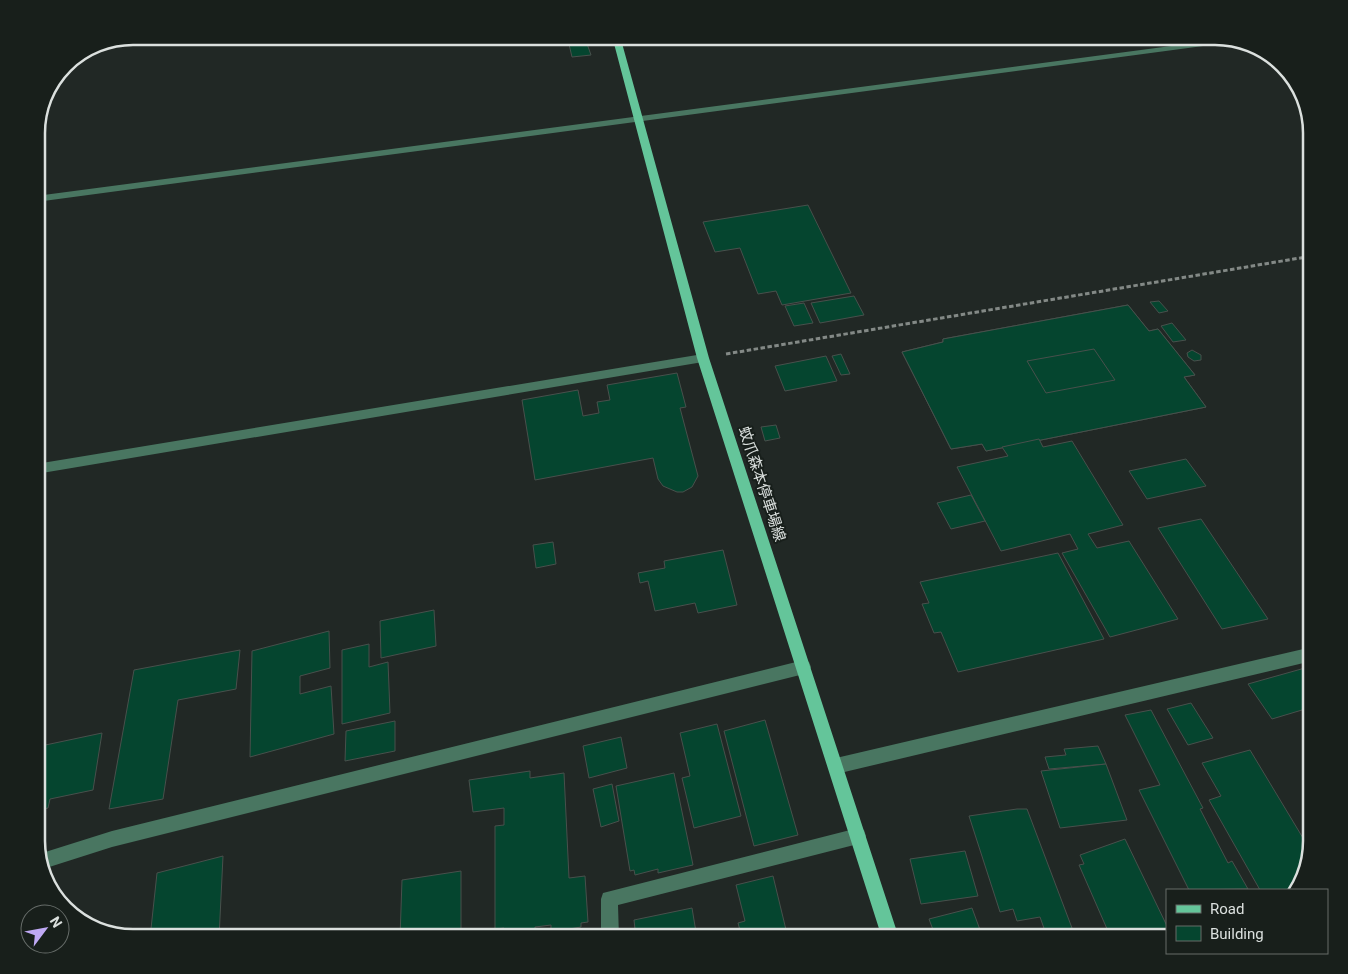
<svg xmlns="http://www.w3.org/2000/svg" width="1348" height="974" font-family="Roboto,'Noto Sans JP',sans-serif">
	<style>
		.building { fill: #05452f; stroke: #48504c; fill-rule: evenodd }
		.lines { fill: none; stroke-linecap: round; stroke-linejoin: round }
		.path { stroke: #838986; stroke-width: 3; stroke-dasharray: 4.5 2.5; stroke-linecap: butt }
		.minor { fill: #497661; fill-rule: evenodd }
		.major { fill: #64c59a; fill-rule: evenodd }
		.labels { text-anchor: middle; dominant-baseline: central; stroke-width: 4; stroke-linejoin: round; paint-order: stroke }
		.street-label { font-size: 15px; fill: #dbe0de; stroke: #181f1b }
		.rim { fill: none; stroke: #dbe0de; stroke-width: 2.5 }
	</style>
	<rect width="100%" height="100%" fill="#212825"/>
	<g class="building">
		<path d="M585 38 591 55 572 57 568 40Z"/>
		<path d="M808 205 851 293 782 305 776 291 758 294 740 248 715 252 703 222Z"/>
		<path d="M854 296 864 315 820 323 811 303Z"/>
		<path d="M1159 301 1168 311 1159 313 1150 302Z"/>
		<path d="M804 303 813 323 794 326 785 306Z"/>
		<path d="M1128 305 1149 331 1158 329 1195 375 1184 377 1206 407 986 451 982 444 951 449 902 352 943 342V339ZM1094 349 1115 380 1046 393 1027 361Z"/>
		<path d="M1128 305 1149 331 1158 329 1195 375 1184 377 1206 407 986 451 982 444 951 449 902 352 943 342V339Z"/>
		<path d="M1172 323 1186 340 1173 342 1161 326Z"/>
		<path d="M1094 349 1115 380 1046 393 1027 361Z"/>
		<path d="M1192 350 1201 355V360L1194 361 1188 357 1187 353Z"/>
		<path d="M841 354 850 374 841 375 832 356Z"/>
		<path d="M826 356 837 381 785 391 775 366Z"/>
		<path d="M677 373 686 407 680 408 698 476 692 487 683 492H677L663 486 658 479 653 458 535 480 522 400 578 390 583 416 599 413 597 402 610 400 607 385Z"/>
		<path d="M776 425 780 438 765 441 761 427Z"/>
		<path d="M1039 439 1043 447 1072 441 1123 525 1088 534 1097 548 1129 541 1178 619 1110 637 1062 553 1078 549 1070 534 1001 551 957 467 1008 456 1002 447Z"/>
		<path d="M1186 459 1206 486 1147 499 1129 471Z"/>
		<path d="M971 495 985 521 951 529 937 503Z"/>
		<path d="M1201 519 1268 619 1222 629 1158 528Z"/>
		<path d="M553 542 556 564 536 568 533 545Z"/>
		<path d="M723 550 737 605 698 613 695 603 655 611 648 581 640 583 638 573 665 568 664 561Z"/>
		<path d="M1058 553 1104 639 958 672 941 632 934 633 922 604 929 603 920 582Z"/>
		<path d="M434 610 436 646 381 658 380 621Z"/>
		<path d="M329 631 330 668 300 676V694L331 686 334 734 250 757 252 651Z"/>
		<path d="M369 644V667L388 662 390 713 342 724V650Z"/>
		<path d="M240 650 236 689 178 700 163 799 109 809 134 670Z"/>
		<path d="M1312 666V707L1272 719 1248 684Z"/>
		<path d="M1191 703 1213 738 1188 745 1167 709Z"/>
		<path d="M1151 710 1203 808 1200 809 1228 863 1232 861 1248 889 1189 890 1139 790 1160 785 1125 715Z"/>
		<path d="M765 720 798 835 754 846 724 731Z"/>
		<path d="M395 721V751L345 761 346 731Z"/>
		<path d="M717 724 741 816 694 828 682 778 690 776 680 733Z"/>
		<path d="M102 733 93 790 50 799 48 808 36 811V747Z"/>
		<path d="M621 737 627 768 589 778 583 746Z"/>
		<path d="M1098 746 1106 764 1049 769 1045 757 1066 755 1064 749Z"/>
		<path d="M1250 750 1309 848 1295 890H1260L1209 800 1221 796 1202 763Z"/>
		<path d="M1106 764 1127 820 1060 828 1041 771Z"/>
		<path d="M530 771V778L564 773 569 878 585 876 588 922 581 923V927L551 932V925L535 927V930L504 935V928L495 929V826L504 825V808L473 812 469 780Z"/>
		<path d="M674 773 693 865 658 873V869L635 875 634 870 630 871 616 786Z"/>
		<path d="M612 784 619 821 601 827 593 789Z"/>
		<path d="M1017 809H1027L1072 928 1046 934 1040 917 1017 921 1013 909 1000 912 969 816Z"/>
		<path d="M1125 839 1167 926V938H1111L1079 865 1084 864 1080 855Z"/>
		<path d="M965 851 978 896 921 904 910 859Z"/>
		<path d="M223 856 219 938H150L157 873Z"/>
		<path d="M461 871V938H400L402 880Z"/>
		<path d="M773 876 788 938H742L738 923 745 921 736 885Z"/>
		<path d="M692 908 697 938H636L634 920Z"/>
		<path d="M972 908 983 938H936L929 919Z"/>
	</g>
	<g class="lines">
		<path class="path" d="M726 354 1312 256"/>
		<g class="minor">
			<path d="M1224 39 1233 42 36 202V196Z"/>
			<path d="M703 354 709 358 703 362 36 474V464Z"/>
			<path d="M1312 647V661L836 774 831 771 828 766 831 761 836 758Z"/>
			<path d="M804 660 809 662 811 667 809 672 804 674 112 847 43 869 39 854 112 831Z"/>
			<path d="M858 828 864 830 866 836 864 842 858 844 618 905 619 938H601V899L603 893Z"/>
		</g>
		<path class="major" d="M612 36H620L709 358 899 938H882L697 358Z"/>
	</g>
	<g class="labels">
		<g class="street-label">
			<text transform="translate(762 484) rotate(72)">蚊爪森本停車場線</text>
		</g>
	</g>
	<path d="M0 0H1348V974H0ZM133 45H1215A88 88 0 0 1 1303 133V841A88 88 0 0 1 1215 929H133A88 88 0 0 1 45 841V133A88 88 0 0 1 133 45Z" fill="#181f1b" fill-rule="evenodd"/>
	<path class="rim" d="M133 45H1215A88 88 0 0 1 1303 133V841A88 88 0 0 1 1215 929H133A88 88 0 0 1 45 841V133A88 88 0 0 1 133 45Z"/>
	<rect x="1166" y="889" width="162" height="65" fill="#181f1b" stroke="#666c69"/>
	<rect x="1176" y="905" width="25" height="8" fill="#64c59a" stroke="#666c69"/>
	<text x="1210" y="914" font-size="15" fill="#dbe0de">Road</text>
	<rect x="1176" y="926" width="25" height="15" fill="#05452f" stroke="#666c69"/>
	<text x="1210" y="939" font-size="15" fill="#dbe0de">Building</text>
	<g transform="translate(45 929) rotate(58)"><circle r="24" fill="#181f1b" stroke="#666c69"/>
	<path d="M0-4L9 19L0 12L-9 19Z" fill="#bfa9f4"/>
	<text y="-8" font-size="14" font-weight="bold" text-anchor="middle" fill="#dbe0de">N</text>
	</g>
</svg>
